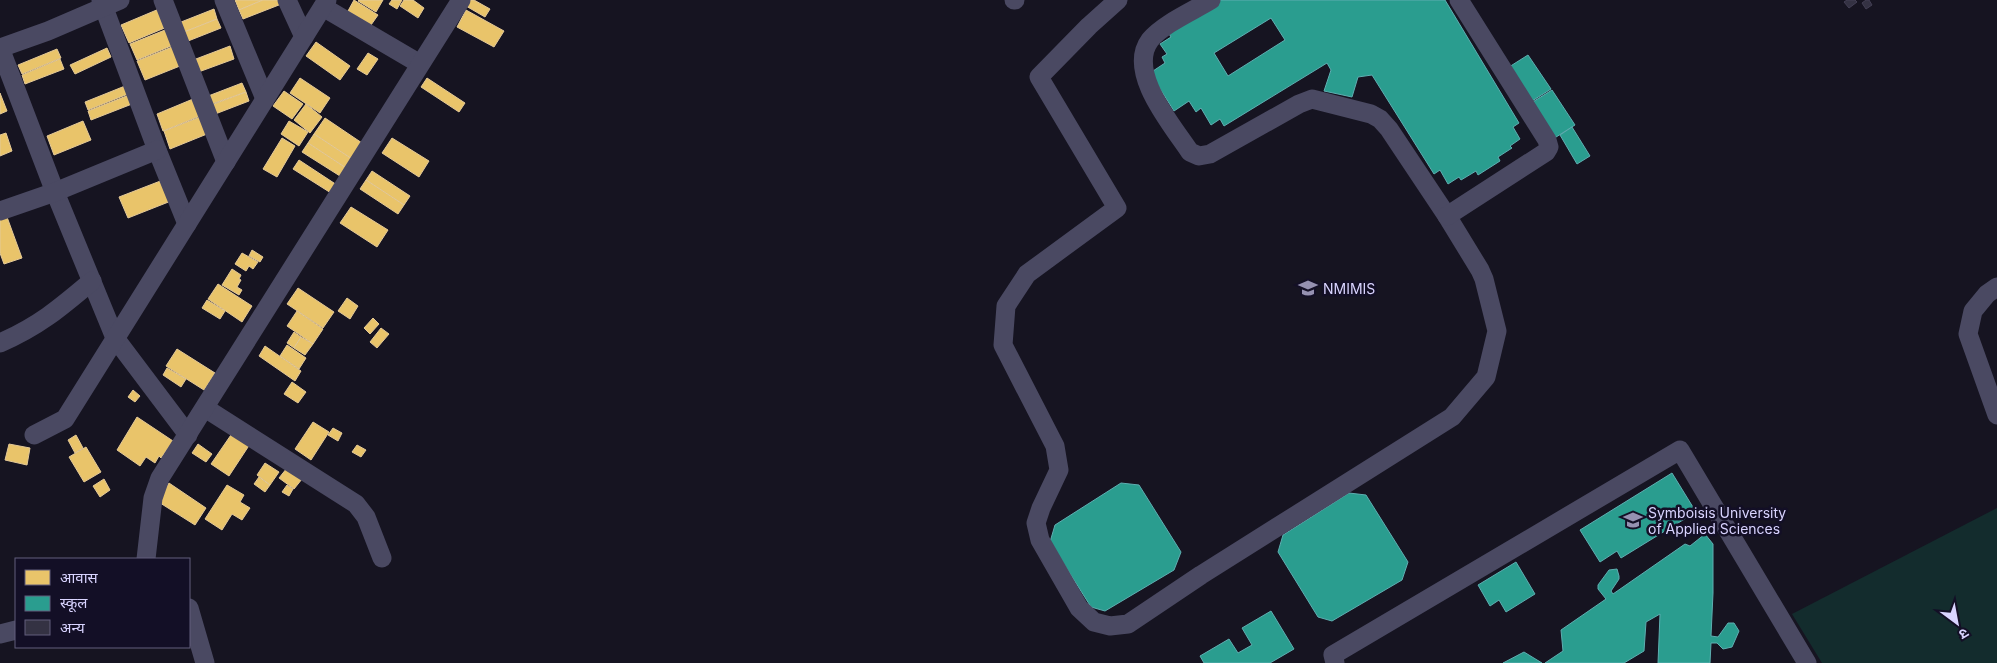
<svg xmlns="http://www.w3.org/2000/svg" width="1997" height="663" font-family="Inter,'Noto Sans Devanagari',sans-serif">
	<style>
		.green { fill: #132c2d }
		.homes { fill: #e9c46a; stroke: #e4c997 }
		.schools { fill: #2a9d8f; stroke: #5eaeb1; fill-rule: evenodd }
		.building { fill: #343243; stroke: #433f54 }
		.lines { fill: none; stroke-linecap: round; stroke-linejoin: round }
		.minor { stroke: #4a4962; stroke-width: 19 }
		.labels { text-anchor: middle; dominant-baseline: central; stroke-width: 5; stroke-linejoin: round; paint-order: stroke }
		.poi-label { font-size: 14px; fill: #d9d4ff; stroke: #130f26; text-anchor: start }
	</style>
	<rect width="100%" height="100%" fill="#161421"/>
	<path class="green" d="M1997 508V663H1822L1792 614Z"/>
	<g class="homes">
		<path d="M235 0H263L239 10Z"/>
		<path d="M263 0H283L284 3 243 19 239 10Z"/>
		<path d="M354 0 378 15 371 25 348 11Z"/>
		<path d="M359 0H383L376 12 358 1Z"/>
		<path d="M392 0H402L397 9 389 4Z"/>
		<path d="M404 0H413L424 8 418 18 400 6Z"/>
		<path d="M470 0H474L490 9 485 17 466 6Z"/>
		<path d="M159 9 167 27 129 43 121 25Z"/>
		<path d="M214 9 217 19 179 34 176 24Z"/>
		<path d="M466 10 504 31 494 47 457 27Z"/>
		<path d="M217 19 221 28 183 43 179 34Z"/>
		<path d="M170 28 176 44 137 60 130 44Z"/>
		<path d="M316 42 350 66 340 80 306 56Z"/>
		<path d="M177 45 185 64 145 80 137 61Z"/>
		<path d="M230 46 234 59 193 74 188 62Z"/>
		<path d="M107 48 111 57 75 74 70 65Z"/>
		<path d="M57 49 61 58 22 74 18 65Z"/>
		<path d="M368 53 378 59 367 75 357 69Z"/>
		<path d="M60 59 64 69 25 84 22 75Z"/>
		<path d="M300 78 330 98 320 113 290 93Z"/>
		<path d="M427 78 465 103 459 112 421 87Z"/>
		<path d="M242 83 246 92 206 106 203 98Z"/>
		<path d="M125 86 128 94 88 110 85 102Z"/>
		<path d="M284 91 303 104 292 119 273 106Z"/>
		<path d="M246 92 249 101 210 116 206 107Z"/>
		<path d="M0 93 7 111 0 114Z"/>
		<path d="M129 95 132 104 91 120 88 111Z"/>
		<path d="M193 99 200 116 163 131 157 114Z"/>
		<path d="M306 104 322 117 310 133 294 120Z"/>
		<path d="M200 117 207 134 170 149 164 131Z"/>
		<path d="M325 118 362 143 352 159 314 134Z"/>
		<path d="M83 121 91 140 54 155 47 136Z"/>
		<path d="M289 121 308 132 299 146 281 134Z"/>
		<path d="M6 133 12 151 0 156V135Z"/>
		<path d="M314 134 352 159 346 168 308 143Z"/>
		<path d="M282 138 295 146 277 177 263 169Z"/>
		<path d="M392 138 429 161 419 177 382 153Z"/>
		<path d="M308 143 346 168 340 176 302 152Z"/>
		<path d="M299 160 337 185 331 193 293 169Z"/>
		<path d="M372 171 410 196 404 205 366 180Z"/>
		<path d="M163 180 171 201 128 218 119 197Z"/>
		<path d="M366 180 404 205 398 214 360 189Z"/>
		<path d="M351 207 388 230 377 247 340 223Z"/>
		<path d="M7 217 22 258 4 264 0 253V219Z"/>
		<path d="M252 250 263 257 260 262 249 256Z"/>
		<path d="M242 253 258 262 253 269 249 266 246 271 235 264Z"/>
		<path d="M232 269 241 275 239 279 241 280 237 287 242 290 239 295 222 285Z"/>
		<path d="M218 284 252 306 242 322 208 299Z"/>
		<path d="M298 288 334 312 323 328 287 304Z"/>
		<path d="M347 298 358 306 350 319 338 311Z"/>
		<path d="M207 300 225 311 220 319 202 308Z"/>
		<path d="M297 311 323 329 313 344 287 326Z"/>
		<path d="M373 318 379 324 370 334 364 328Z"/>
		<path d="M381 328 389 334 377 348 370 342Z"/>
		<path d="M294 332 301 337 294 348 287 343Z"/>
		<path d="M301 337 313 344 305 355 294 348Z"/>
		<path d="M287 345 306 358 299 369 280 356Z"/>
		<path d="M265 346 301 371 295 381 259 356Z"/>
		<path d="M177 349 215 373 204 390 166 366Z"/>
		<path d="M167 368 186 379 181 387 163 375Z"/>
		<path d="M292 382 306 392 298 403 284 394Z"/>
		<path d="M133 390 140 396 135 402 128 397Z"/>
		<path d="M137 417 173 441 161 458 159 456 155 463 146 457 140 466 117 450Z"/>
		<path d="M313 422 329 432 311 460 295 449Z"/>
		<path d="M333 428 342 433 338 441 328 435Z"/>
		<path d="M233 432 250 444 229 476 211 464Z"/>
		<path d="M76 435 83 448 75 453 68 440Z"/>
		<path d="M9 444 30 448 27 465 5 460Z"/>
		<path d="M198 444 212 454 206 462 192 453Z"/>
		<path d="M357 445 366 450 361 457 352 452Z"/>
		<path d="M86 447 101 472 84 482 69 457Z"/>
		<path d="M265 463 279 472 270 485 257 475Z"/>
		<path d="M287 468 302 479 294 489 279 478Z"/>
		<path d="M259 477 270 485 265 492 254 484Z"/>
		<path d="M104 479 110 490 100 497 93 486Z"/>
		<path d="M169 483 206 508 195 525 157 501Z"/>
		<path d="M227 485 244 495 240 502 250 508 242 520 232 514 222 530 205 519Z"/>
		<path d="M287 485 293 489 289 496 282 492Z"/>
	</g>
	<g class="schools">
		<path d="M1215 0H1445L1519 123 1513 127 1520 139 1510 146 1512 148 1498 157 1500 161 1478 175 1476 171 1461 180 1459 177 1448 184 1440 170 1434 174 1372 75 1358 77 1352 97 1324 91 1331 70 1327 63 1224 126 1220 119 1211 125 1201 108 1196 112 1189 101 1174 111 1150 73 1165 63 1162 57 1167 54 1160 44 1171 37 1166 29ZM1271 18 1285 40 1228 76 1214 53Z"/>
		<path d="M1528 55 1551 89 1532 101 1509 67Z"/>
		<path d="M1552 90 1575 125 1553 139 1531 103Z"/>
		<path d="M1572 127 1590 156 1577 164 1560 135Z"/>
		<path d="M1672 473 1696 512 1621 558 1617 551 1600 562 1580 530Z"/>
		<path d="M1121 483 1139 485 1181 552 1174 570 1105 611 1091 607 1050 542 1055 525Z"/>
		<path d="M1349 493 1366 495 1408 562 1402 580 1332 621 1318 617 1278 552 1283 535Z"/>
		<path d="M1705 534 1713 544V593L1711 636 1718 637 1728 623H1734L1739 631 1732 647 1723 649 1717 643H1711L1710 663H1658L1660 614 1646 622 1644 651 1624 663H1545L1563 651 1561 630 1606 599 1598 589V585L1609 570 1617 569 1619 576V579L1611 591 1613 594 1685 544 1690 546Z"/>
		<path d="M1516 562 1535 594 1506 612 1499 600 1490 606 1478 585Z"/>
		<path d="M1271 611 1294 649 1270 663H1204L1200 656 1229 639 1238 653 1252 645 1242 628Z"/>
		<path d="M1524 652 1542 663H1503Z"/>
	</g>
	<g class="building">
		<path d="M1847 0H1855L1857 2 1849 8 1844 2Z"/>
		<path d="M1866 0H1869L1872 5 1866 9 1862 3Z"/>
	</g>
	<g class="lines">
		<g class="minor">
			<path d="M101 0 157 150 187 224"/>
			<path d="M120 0 48 31 0 48 55 192 115 338 188 435"/>
			<path d="M163 0 226 162"/>
			<path d="M224 0 265 99"/>
			<path d="M287 0 304 37"/>
			<path d="M1014 0H1015"/>
			<path d="M1118 0 1089 26 1039 77 1117 208 1027 274 1006 306 1003 345 1055 446 1059 470 1041 508 1036 523 1040 540 1079 608 1094 622 1110 626 1128 624 1201 575 1452 417 1486 377 1497 331 1484 279 1480 270 1447 216 1389 129 1380 119 1371 114 1312 99 1299 104 1210 154 1199 156 1190 152C1173 126 1126 72 1150 40 1163 24 1193 11 1211 0"/>
			<path d="M323 7 420 64"/>
			<path d="M0 211 55 192 157 150"/>
			<path d="M1447 216 1546 152 1549 147 1547 140 1459 0"/>
			<path d="M1997 287 1987 294 1973 311 1968 334 1997 415"/>
			<path d="M0 343C39 326 60 308 92 281"/>
			<path d="M205 408 356 504 366 517 382 558"/>
			<path d="M34 435 65 419 327 0"/>
			<path d="M146 559 153 498 160 478 461 0"/>
			<path d="M189 608 205 663"/>
			<path d="M0 634 16 630"/>
			<path d="M1335 663 1333 655 1680 450 1807 663"/>
		</g>
	</g>
	<defs>
		<g id="university-bare" transform="scale(1.5)"><path d="M0-5L7-2L0 1L-7-2ZM-4 1L0 2.5L4 1V4Q0 6-4 4Z" fill="#9591b1" stroke="#130f26" stroke-width="2.5" paint-order="stroke"/></g>
	</defs>
	<g fill-rule="evenodd">
		<use href="#university-bare" x="1308" y="288"/>
		<use href="#university-bare" x="1633" y="520"/>
	</g>
	<g class="labels">
		<g class="poi-label">
			<text x="1323" y="288">NMIMIS</text>
			<text x="1648" y="512">Symboisis University<tspan x="1648" dy="16">of Applied Sciences</tspan></text>
		</g>
	</g>
	<rect x="15" y="558" width="175" height="90" fill="#130f26" stroke="#625e7d"/>
	<rect x="25" y="570" width="25" height="15" fill="#e9c46a" stroke="#625e7d"/>
	<text x="60" y="583" font-size="15" fill="#d9d4ff">आवास</text>
	<rect x="25" y="596" width="25" height="15" fill="#2a9d8f" stroke="#625e7d"/>
	<text x="60" y="608" font-size="15" fill="#d9d4ff">स्कूल</text>
	<rect x="25" y="620" width="25" height="15" fill="#343243" stroke="#625e7d"/>
	<text x="60" y="633" font-size="15" fill="#d9d4ff">अन्य</text>
	<g transform="translate(1957 623) rotate(148)" stroke="#130f26" stroke-width="4" paint-order="stroke">
	<path d="M0-4L9 19L0 12L-9 19Z" fill="#d9d4ff"/>
	<text y="-8" font-size="14" font-weight="bold" text-anchor="middle" fill="#d9d4ff">उ</text>
	</g>
</svg>
